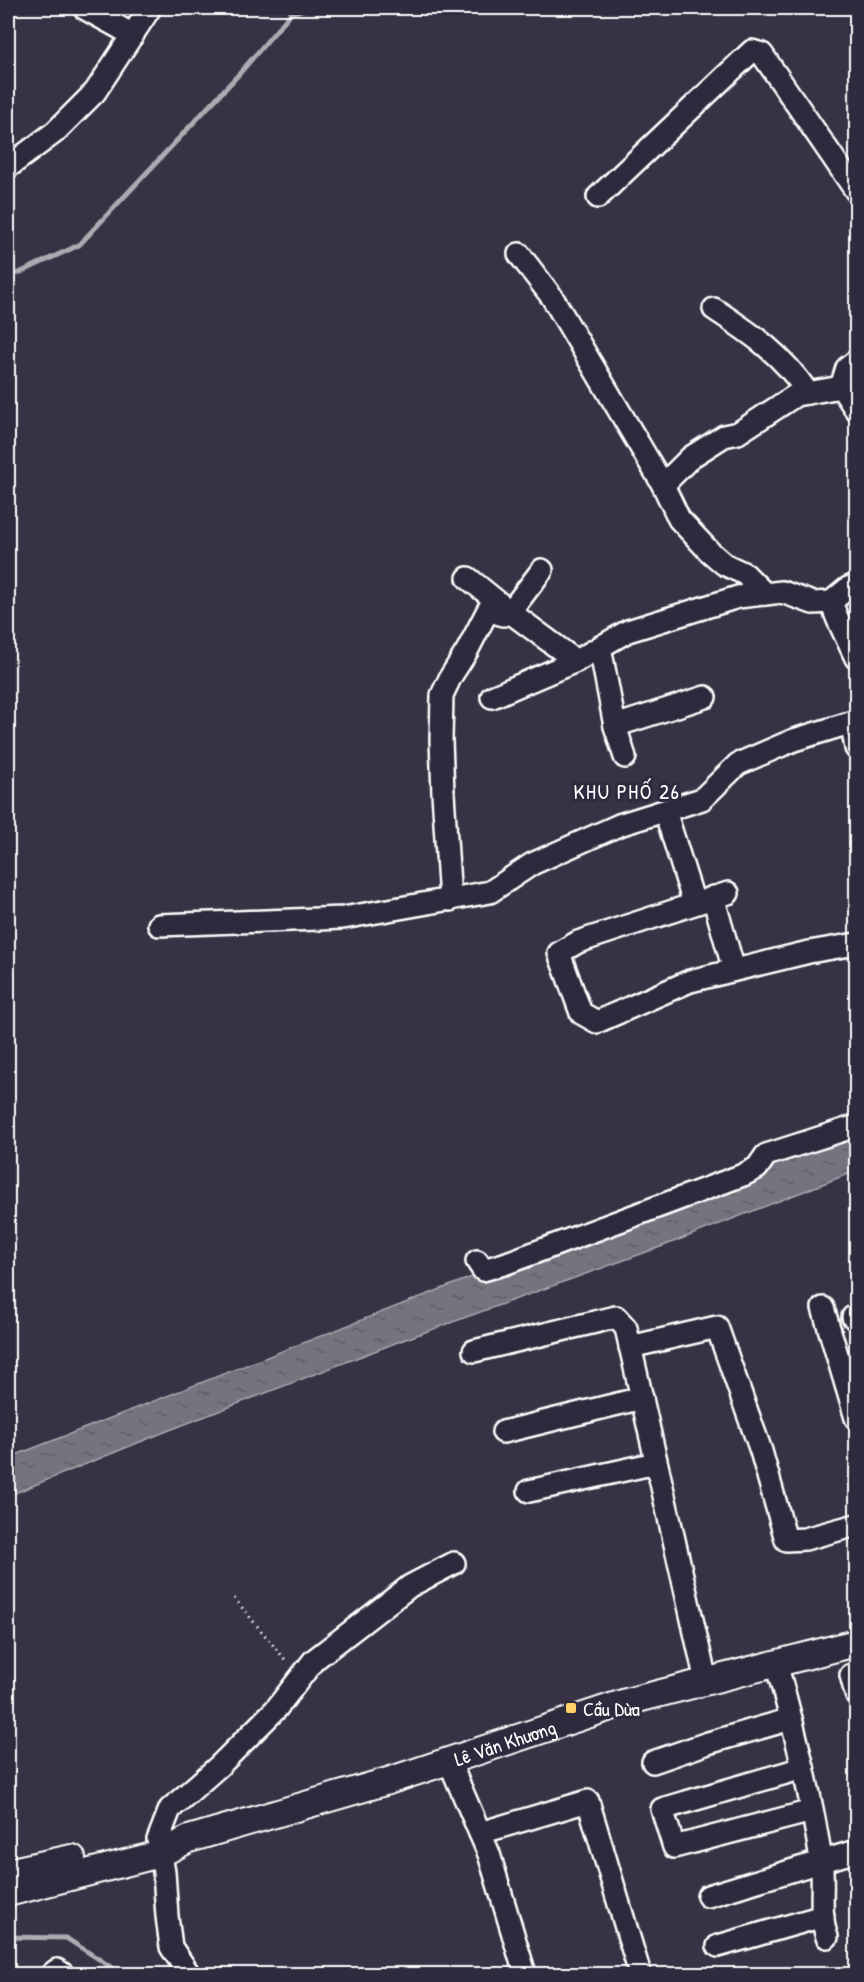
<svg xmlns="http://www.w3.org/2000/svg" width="864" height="1982" font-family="'Patrick Hand',sans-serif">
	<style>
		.water { fill: url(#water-ripples); stroke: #adabb2; stroke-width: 1.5 }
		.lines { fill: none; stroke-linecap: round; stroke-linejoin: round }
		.stream { stroke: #adabb2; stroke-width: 5 }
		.minor-casing { stroke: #fff; stroke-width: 26 }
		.major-casing { stroke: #fff; stroke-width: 30 }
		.path { stroke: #fff; stroke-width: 3; stroke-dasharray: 1.5 4.5; stroke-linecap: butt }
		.minor { stroke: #2f2a3d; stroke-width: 21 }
		.major { stroke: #2f2a3d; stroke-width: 26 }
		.poi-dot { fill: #ffd166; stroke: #2f2a3d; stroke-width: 2 }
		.labels { text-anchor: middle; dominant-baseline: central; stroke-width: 6; stroke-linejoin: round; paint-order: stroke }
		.poi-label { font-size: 20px; fill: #fff; stroke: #2f2a3d; text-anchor: start }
		.street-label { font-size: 20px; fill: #fff; stroke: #2f2a3d }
		.neighbourhood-label { font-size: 21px; letter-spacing: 1.5px; fill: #fff; stroke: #2f2a3d }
	</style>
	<defs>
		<pattern id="water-ripples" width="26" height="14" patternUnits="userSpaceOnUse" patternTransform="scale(1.5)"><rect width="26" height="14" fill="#76737f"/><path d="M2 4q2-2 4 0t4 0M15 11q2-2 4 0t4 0" fill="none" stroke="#5f5e63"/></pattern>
	</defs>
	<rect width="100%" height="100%" fill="#373345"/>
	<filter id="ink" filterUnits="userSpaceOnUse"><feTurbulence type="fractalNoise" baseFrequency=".0167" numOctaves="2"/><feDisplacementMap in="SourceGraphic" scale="12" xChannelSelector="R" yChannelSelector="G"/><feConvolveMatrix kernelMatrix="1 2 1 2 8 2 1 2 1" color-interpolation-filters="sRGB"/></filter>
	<g filter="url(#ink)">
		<path class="water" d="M856 1133V1171L663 1246 403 1340 162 1433 8 1496V1458L546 1248Z"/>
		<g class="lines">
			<g class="stream">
				<path d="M8 274 19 273 79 245 240 73 291 13 307 8"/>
				<path d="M8 1937 66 1938 122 1974"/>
			</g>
			<g class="minor-casing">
				<g id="minor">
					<path d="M84 8 133 35"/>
					<path d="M8 167 55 132 95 92 150 8"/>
					<path d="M598 197 752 51 762 54 856 191"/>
					<path d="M519 254 552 297 663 485 691 457 724 436 738 433 796 395 841 387"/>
					<path d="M714 309C752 334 782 354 808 393"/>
					<path d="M856 361 847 368 841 387 856 410"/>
					<path d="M663 485 679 519 709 551 724 564 745 574 765 594"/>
					<path d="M468 578 510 612 576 661 628 631 738 597 782 592 813 603 831 602"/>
					<path d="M856 585 848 588 831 602 838 620 856 658"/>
					<path d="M600 647 615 726 625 757"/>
					<path d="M492 697 576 661"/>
					<path d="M856 723 853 731 856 748"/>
					<path d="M615 726 705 697"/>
					<path d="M665 811 694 903"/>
					<path d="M728 893 578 942 559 953 581 1013 597 1022 690 981 809 952 856 944"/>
					<path d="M713 897 734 970"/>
					<path d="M450 900 443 793 441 740 442 695 451 676 467 651 488 610 503 615 510 612 542 570"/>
					<path d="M159 925 343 918 490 892 532 864 619 825 702 799 738 764 794 740 856 721"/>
					<path d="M477 1261 483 1270 504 1264 743 1175 757 1168 766 1155 856 1126"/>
					<path d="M823 1308 856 1418"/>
					<path d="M853 1317 856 1316"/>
					<path d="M630 1347 717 1327 761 1451 786 1540 805 1539 856 1525"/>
					<path d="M474 1351 616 1317 626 1328 706 1681"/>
					<path d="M503 1432 642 1398"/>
					<path d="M529 1491 656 1463"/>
					<path d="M776 1663C794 1728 811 1793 821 1860 825 1885 818 1912 827 1937"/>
					<path d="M851 1675 856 1694"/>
					<path d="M449 1761 489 1854 525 1974"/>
					<path d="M653 1762 708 1743 791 1719"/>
					<path d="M803 1768 662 1809 674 1847 812 1811"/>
					<path d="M480 1833 588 1801 640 1974"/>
					<path d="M708 1896 856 1851"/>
					<path d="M718 1946 823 1916"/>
					<path d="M52 1974 57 1970 63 1974"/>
					<path d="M189 1974 171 1947 167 1916 164 1872 158 1840 170 1809 219 1766 276 1709 314 1660 410 1586 454 1563"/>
				</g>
			</g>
			<g class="major-casing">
				<g id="major">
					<path d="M8 1872 72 1858"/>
					<path id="s1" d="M8 1893 160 1854 189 1839 388 1781 626 1702 856 1643"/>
				</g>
			</g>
			<path class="path" d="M234 1598 287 1662"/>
			<use href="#minor" class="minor"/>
			<use href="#major" class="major"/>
		</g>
	</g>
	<rect class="poi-dot" x="565" y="1702" width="12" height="12" rx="3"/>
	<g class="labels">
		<g class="poi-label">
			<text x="583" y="1708">Cầu Dừa</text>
		</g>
		<g class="street-label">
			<text stroke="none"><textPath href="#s1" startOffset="520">Lê Văn Khương</textPath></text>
		</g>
		<g class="neighbourhood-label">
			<text x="627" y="791">KHU PHỐ 26</text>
		</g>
	</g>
	<rect width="864" height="1982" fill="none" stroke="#2f2a3d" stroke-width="30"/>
	<rect x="15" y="15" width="834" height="1952" fill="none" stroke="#fff" stroke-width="2" filter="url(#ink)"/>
</svg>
